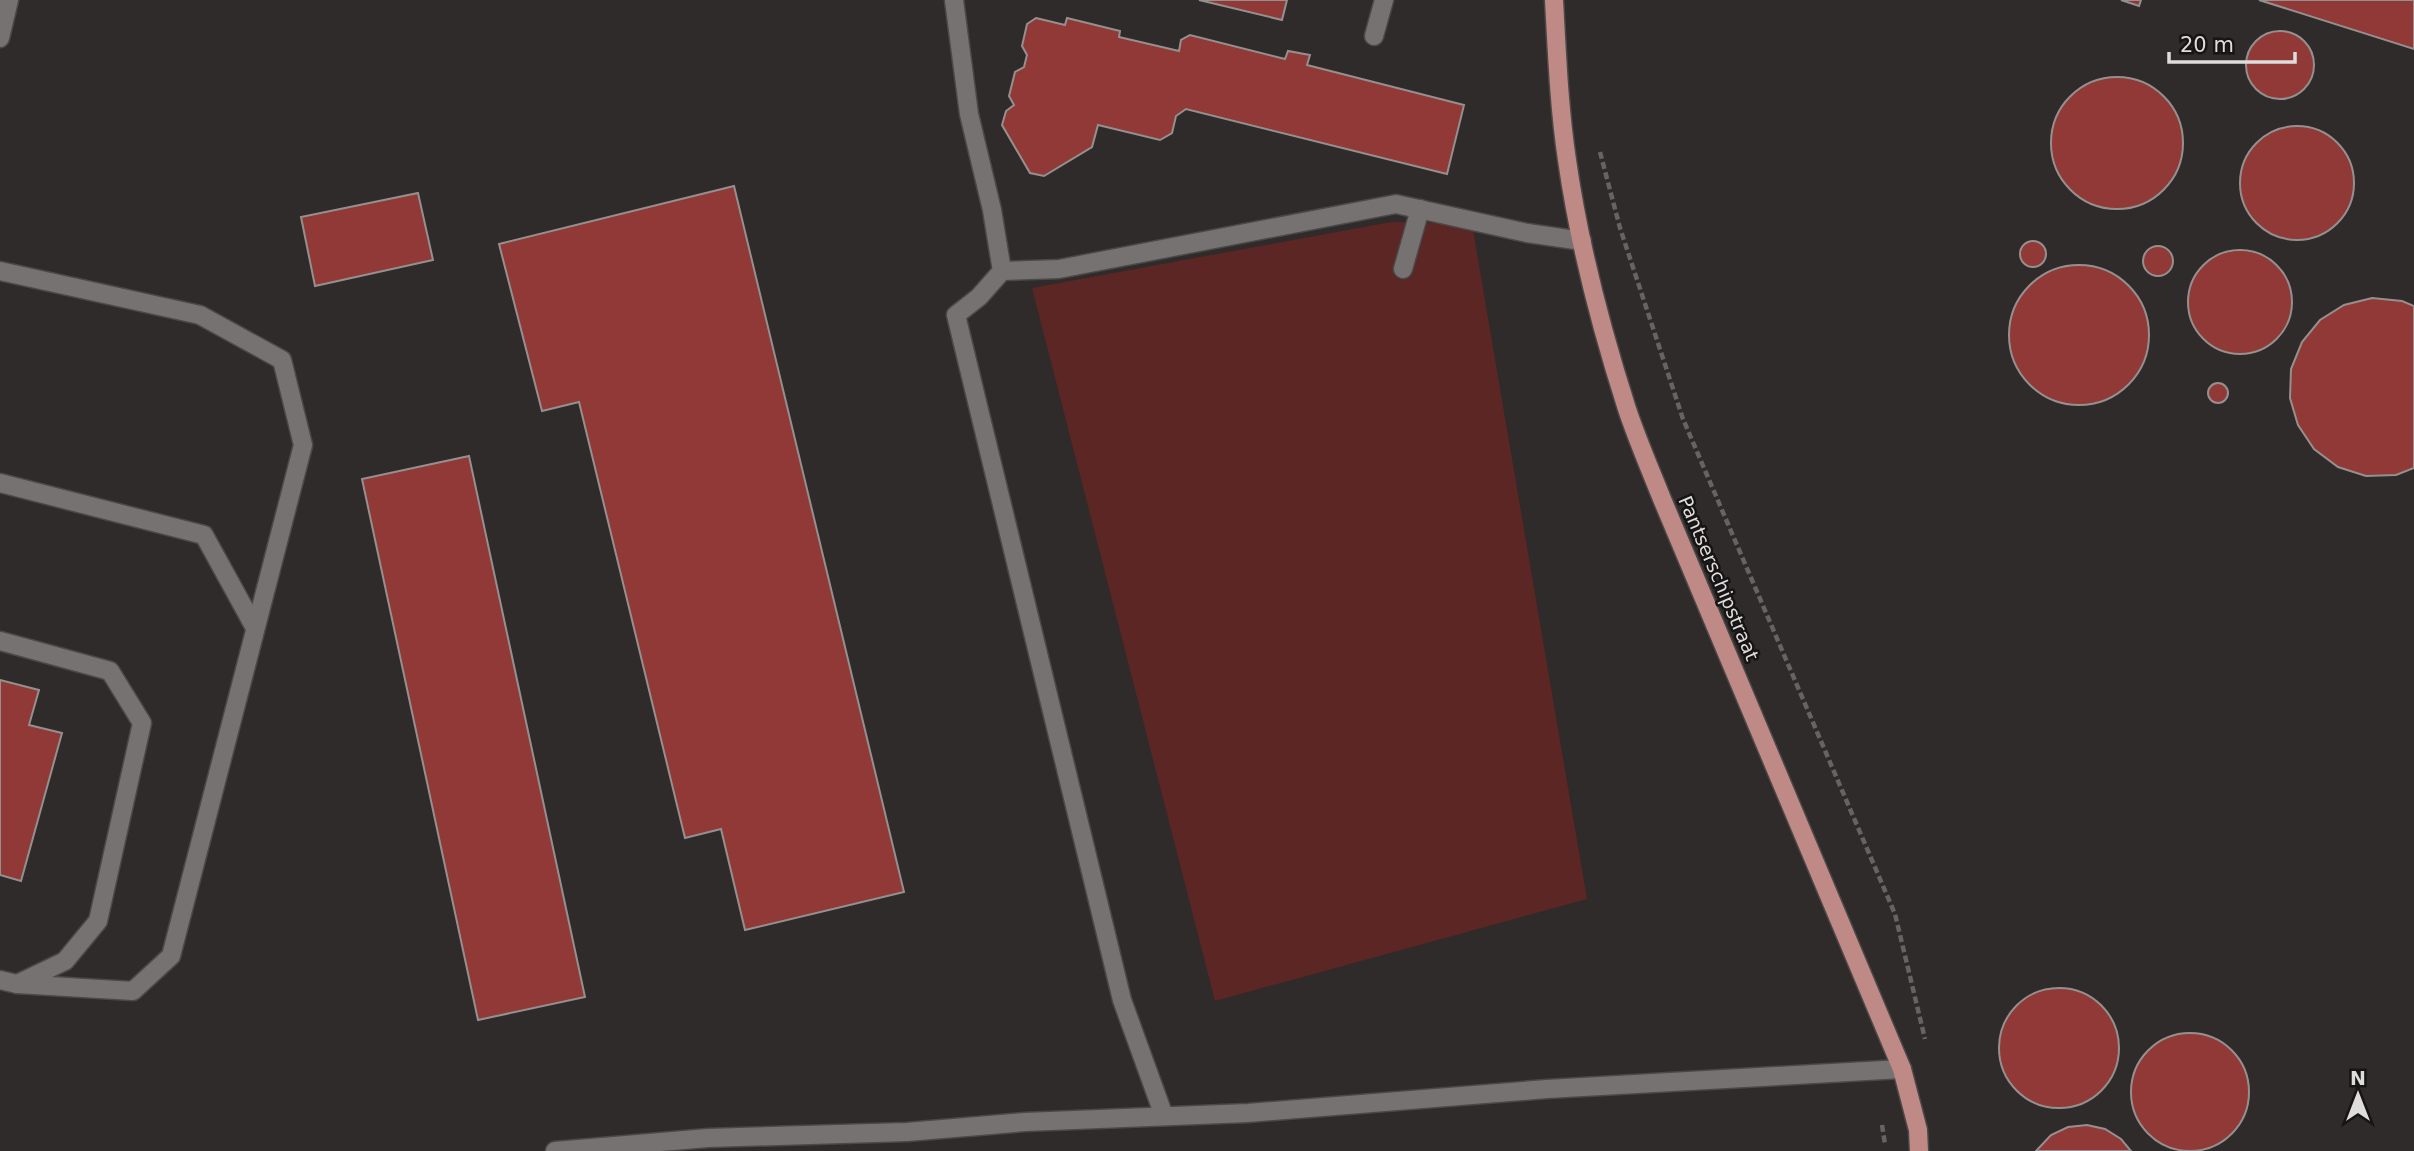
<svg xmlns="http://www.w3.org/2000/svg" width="2414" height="1151" font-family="'DejaVu Sans',sans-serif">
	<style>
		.green { fill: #5b2623 }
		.building { fill: #903936; stroke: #959090; stroke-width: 2 }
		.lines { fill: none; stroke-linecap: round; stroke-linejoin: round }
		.minor-casing { stroke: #4b4847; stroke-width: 21 }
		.major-casing { stroke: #4b4847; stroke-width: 21 }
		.path { stroke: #666363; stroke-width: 4.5; stroke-dasharray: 7 3.5; stroke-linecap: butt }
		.minor { stroke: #777272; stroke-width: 18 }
		.major { stroke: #bf8985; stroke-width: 18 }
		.labels { text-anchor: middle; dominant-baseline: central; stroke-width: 5; stroke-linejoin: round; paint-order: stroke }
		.street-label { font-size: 19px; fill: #dfdcdc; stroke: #161414 }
	</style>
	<rect width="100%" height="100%" fill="#2f2b2b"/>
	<path class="green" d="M1391 222 1472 224 1587 899 1215 1001 1032 288Z"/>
	<g class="building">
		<path d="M1199 0H1287L1282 20Z"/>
		<path d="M2121 0H2141L2139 6Z"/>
		<path d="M2259 0H2414V49Z"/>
		<path d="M1036 18 1065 25 1067 18 1120 31 1119 37 1179 51 1181 40 1190 35 1285 59 1288 51 1310 55 1307 65 1464 105 1447 174 1186 109 1176 116 1172 133 1160 140 1098 125 1092 147 1044 176 1030 173 1002 125 1006 111 1014 105 1009 96 1015 72 1024 67 1027 55 1022 46 1027 24Z"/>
		<circle cx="2280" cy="65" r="34"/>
		<circle cx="2117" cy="143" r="66"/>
		<circle cx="2297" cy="183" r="57"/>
		<path d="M734 186 904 892 745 930 721 829 685 838 579 402 542 411 499 244Z"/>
		<path d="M418 193 433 260 315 286 301 217Z"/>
		<circle cx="2033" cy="254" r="13"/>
		<circle cx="2158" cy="261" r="15"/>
		<circle cx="2240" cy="302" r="52"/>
		<circle cx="2079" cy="335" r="70"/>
		<path d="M2372 298 2402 301 2414 306V468L2396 475 2366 476 2338 467 2314 449 2298 425 2290 398 2291 369 2302 342 2320 320 2344 305Z"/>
		<circle cx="2218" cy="393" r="10"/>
		<path d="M469 456 585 997 478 1020 362 479Z"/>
		<path d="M0 680 39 690 29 725 62 733 21 881 0 875Z"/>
		<circle cx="2059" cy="1048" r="60"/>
		<circle cx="2190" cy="1092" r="59"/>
		<path d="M2087 1125 2105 1129 2121 1139 2131 1151H2036L2051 1135 2068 1127Z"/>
	</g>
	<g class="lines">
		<g class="minor-casing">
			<g id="minor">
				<path d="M954 0 969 114 992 210 1002 271 1059 269 1396 204 1527 233 1582 241"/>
				<path d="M1374 36 1384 0"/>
				<path d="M0 38 9 0"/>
				<path d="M1403 269 1420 209"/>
				<path d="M0 271 200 315 282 360 303 445 171 956 133 991 17 984"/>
				<path d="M1002 271 979 297 956 315 1122 1000 1164 1116"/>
				<path d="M0 483 204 535 255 628"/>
				<path d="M0 641 110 671 142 723 98 921 65 961 17 984 0 980"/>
				<path d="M555 1151 708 1138 907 1132 1025 1122 1248 1113 1547 1089 1902 1069"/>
			</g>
		</g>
		<g class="major-casing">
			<path id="major" d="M1554 0C1557 53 1559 107 1567 160 1579 244 1601 328 1627 409 1637 439 1650 469 1662 499L1902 1069 1918 1130 1919 1151"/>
		</g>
		<g class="path">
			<path d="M1600 152 1620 228 1683 419 1895 914 1925 1039"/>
			<path d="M1882 1125 1885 1144"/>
		</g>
		<use href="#minor" class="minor"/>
		<use href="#major" class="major"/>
	</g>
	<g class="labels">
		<g class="street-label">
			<text transform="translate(1719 578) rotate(67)">Pantserschipstraat</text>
		</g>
	</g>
	<g transform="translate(2358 1095)" stroke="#161414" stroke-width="5" paint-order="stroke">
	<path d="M0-5L12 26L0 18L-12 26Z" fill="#dfdcdc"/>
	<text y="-10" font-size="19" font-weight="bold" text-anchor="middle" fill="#dfdcdc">N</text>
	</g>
	<path d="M2169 52v10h126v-10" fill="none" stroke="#dfdcdc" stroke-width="3.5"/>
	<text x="2180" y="52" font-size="21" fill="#dfdcdc" stroke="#161414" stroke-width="5" paint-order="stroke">20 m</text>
</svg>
